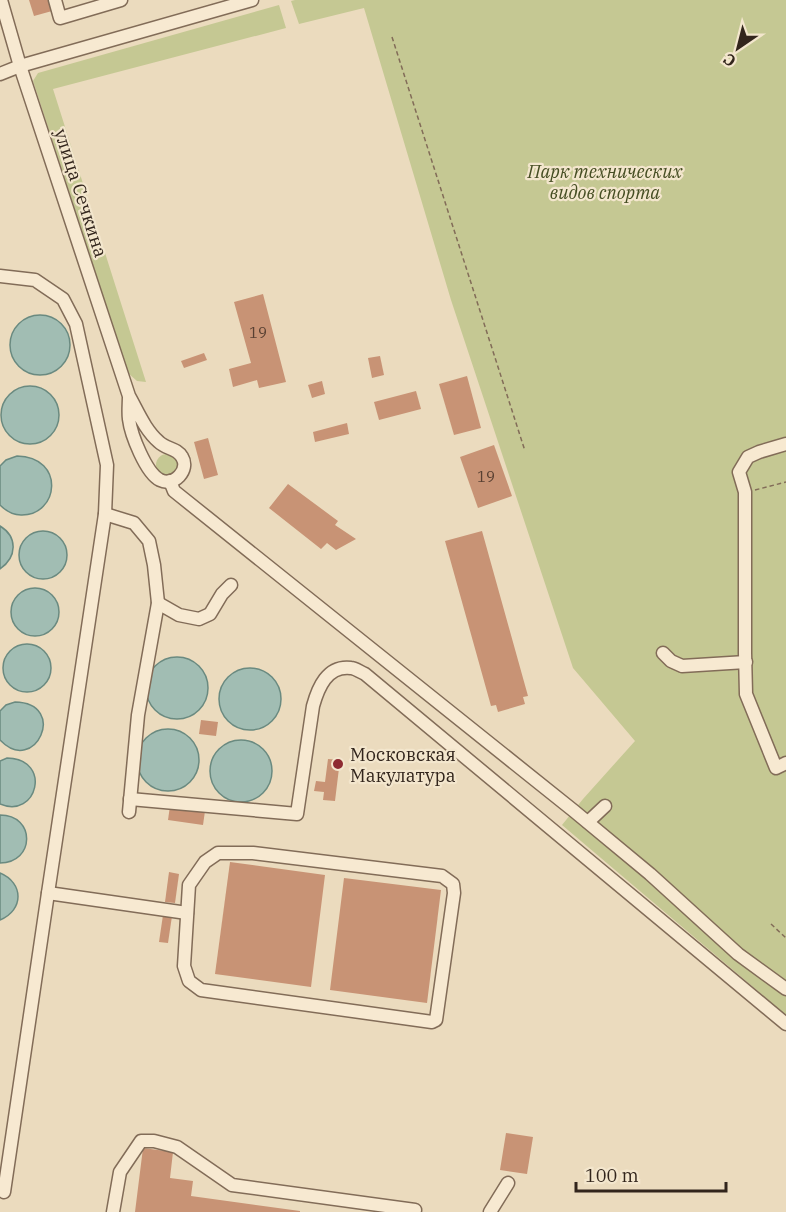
<svg xmlns="http://www.w3.org/2000/svg" width="786" height="1212" font-family="'IBM Plex Serif',serif">
	<style>
		.green { fill: #c5c893 }
		.water { fill: #a1bdb3; stroke: #6a8a80; stroke-width: 1.5 }
		.building { fill: #c89375 }
		.lines { fill: none; stroke-linecap: round; stroke-linejoin: round }
		.minor-casing { stroke: #826c58; stroke-width: 15 }
		.path { stroke: #826c58; stroke-width: 1.5; stroke-dasharray: 4.5 3; stroke-linecap: butt }
		.minor { stroke: #f7e9d1; stroke-width: 12 }
		.poi-dot { fill: #8e2b32; stroke: #f3e6cd; stroke-width: 2 }
		.labels { text-anchor: middle; dominant-baseline: central; stroke-width: 4.5; stroke-linejoin: round; paint-order: stroke }
		.number-label { font-size: 15px; fill: #584032 }
		.park-label { font-size: 18px; font-style: italic; fill: #464e23; stroke: #f3e6cd }
		.street-label { font-size: 18px; fill: #32251c; stroke: #f3e6cd }
		.poi-label { font-size: 18px; fill: #32251c; stroke: #f3e6cd; text-anchor: start }
	</style>
	<rect width="100%" height="100%" fill="#ebdbbe"/>
	<g class="green">
		<path d="M295 0H786V1015L562 825 583 799 635 741 573 668 451 300 364 8 299 24 291 1Z"/>
		<path d="M279 5 286 28 53 89 146 382 137 381 128 373 33 81 38 73Z"/>
		<circle cx="167" cy="465" r="11"/>
	</g>
	<g class="water">
		<circle cx="40" cy="345" r="30"/>
		<circle cx="30" cy="415" r="29"/>
		<path d="M17 456C66 457 59 516 21 515 12 515 6 511 0 505V466L6 460Z"/>
		<path d="M0 526C18 537 17 557 0 569Z"/>
		<circle cx="43" cy="555" r="24"/>
		<circle cx="35" cy="612" r="24"/>
		<circle cx="27" cy="668" r="24"/>
		<circle cx="177" cy="688" r="31"/>
		<circle cx="250" cy="699" r="31"/>
		<path d="M15 702C69 703 35 777 0 740V711L6 705Z"/>
		<circle cx="168" cy="760" r="31"/>
		<circle cx="241" cy="771" r="31"/>
		<path d="M7 758C53 759 37 820 0 804V761Z"/>
		<path d="M0 815C36 815 35 863 0 863Z"/>
		<path d="M0 873C24 883 24 910 0 920Z"/>
	</g>
	<g class="building">
		<path d="M29 0H49L52 11 34 16Z"/>
		<path d="M263 294 286 382 259 388 257 380 233 387 229 369 251 363 234 302Z"/>
		<path d="M204 353 207 360 184 368 181 361Z"/>
		<path d="M380 356 384 375 372 378 368 358Z"/>
		<path d="M467 376 481 428 454 435 439 384Z"/>
		<path d="M322 381 325 394 312 398 308 385Z"/>
		<path d="M416 391 421 409 379 420 374 402Z"/>
		<path d="M347 423 349 434 315 442 313 432Z"/>
		<path d="M208 438 218 475 204 479 194 442Z"/>
		<path d="M494 445 512 496 478 508 460 457Z"/>
		<path d="M288 484 338 521 335 525 356 539 336 550 327 543 321 549 269 508Z"/>
		<path d="M482 531 528 696 523 697 525 704 498 712 496 705 491 706 445 541Z"/>
		<path d="M201 720 218 722 216 736 199 734Z"/>
		<path d="M328 759 340 760 335 801 323 800 324 792 314 791 316 781 325 782Z"/>
		<path d="M170 806 205 811 203 825 168 820Z"/>
		<path d="M230 862 325 875 311 987 215 974Z"/>
		<path d="M169 872 179 874 175 903 165 902Z"/>
		<path d="M344 878 441 890 427 1003 330 990Z"/>
		<path d="M163 915 172 916 168 943 159 942Z"/>
		<path d="M506 1133 533 1137 527 1174 500 1170Z"/>
		<path d="M143 1148 173 1152 170 1178 193 1181 191 1196 300 1211V1212H135Z"/>
	</g>
	<g class="lines">
		<g class="minor-casing">
			<g id="minor">
				<path d="M1 0 20 66 129 396C138 412 145 430 159 442 166 449 177 448 182 457 190 470 174 487 160 480 146 473 131 435 129 419 128 412 129 404 129 396"/>
				<path d="M55 0 60 18 121 0"/>
				<path d="M0 74 20 66 252 0"/>
				<path d="M0 276 35 280 63 299 76 324 107 465 105 514 48 893 4 1192"/>
				<path d="M786 444 759 452 748 457 739 472 745 492V653L746 694 776 768 786 763"/>
				<path d="M170 481 174 491 574 811 650 874 738 954 786 989"/>
				<path d="M105 514 134 523 149 541 154 565 158 603 138 715 129 812"/>
				<path d="M158 603 179 615 199 619 210 614 222 594 231 585"/>
				<path d="M663 653 671 661 682 666 746 662"/>
				<path d="M130 799 297 814 313 706C318 688 327 665 351 668 355 668 360 672 365 674L786 1024"/>
				<path d="M588 822 605 806"/>
				<path d="M218 853H253L442 876 453 884 454 893 436 1020 432 1022 201 990 189 981 184 966 189 885 205 862Z"/>
				<path d="M48 893 187 913"/>
				<path d="M113 1212 120 1172 141 1141H154L177 1147 232 1185 415 1210"/>
				<path d="M490 1212 508 1183"/>
			</g>
		</g>
		<g class="path">
			<path d="M392 37 525 451"/>
			<path d="M755 490 786 482"/>
			<path d="M771 924 786 938"/>
		</g>
		<use href="#minor" class="minor"/>
	</g>
	<circle class="poi-dot" cx="338" cy="764" r="6"/>
	<g class="labels">
		<g class="number-label">
			<text x="258" y="332">19</text>
			<text x="486" y="476">19</text>
		</g>
		<g class="park-label">
			<text x="605" y="171">Парк технических<tspan x="605" dy="21">видов спорта</tspan></text>
		</g>
		<g class="street-label">
			<text transform="translate(81 193) rotate(72)">улица Сечкина</text>
		</g>
		<g class="poi-label">
			<text x="350" y="754">Московская<tspan x="350" dy="21">Макулатура</tspan></text>
		</g>
	</g>
	<g transform="translate(738 48) rotate(215)" stroke="#f3e6cd" stroke-width="4.5" paint-order="stroke">
	<path d="M0-4.5L10 22L0 15L-10 22Z" fill="#32251c"/>
	<text y="-9" font-size="16" font-weight="bold" text-anchor="middle" fill="#32251c">С</text>
	</g>
	<path d="M576 1182v9h150v-9" fill="none" stroke="#32251c" stroke-width="3"/>
	<text x="585" y="1182" font-size="18" fill="#32251c" stroke="#f3e6cd" stroke-width="4.5" paint-order="stroke">100 m</text>
</svg>
